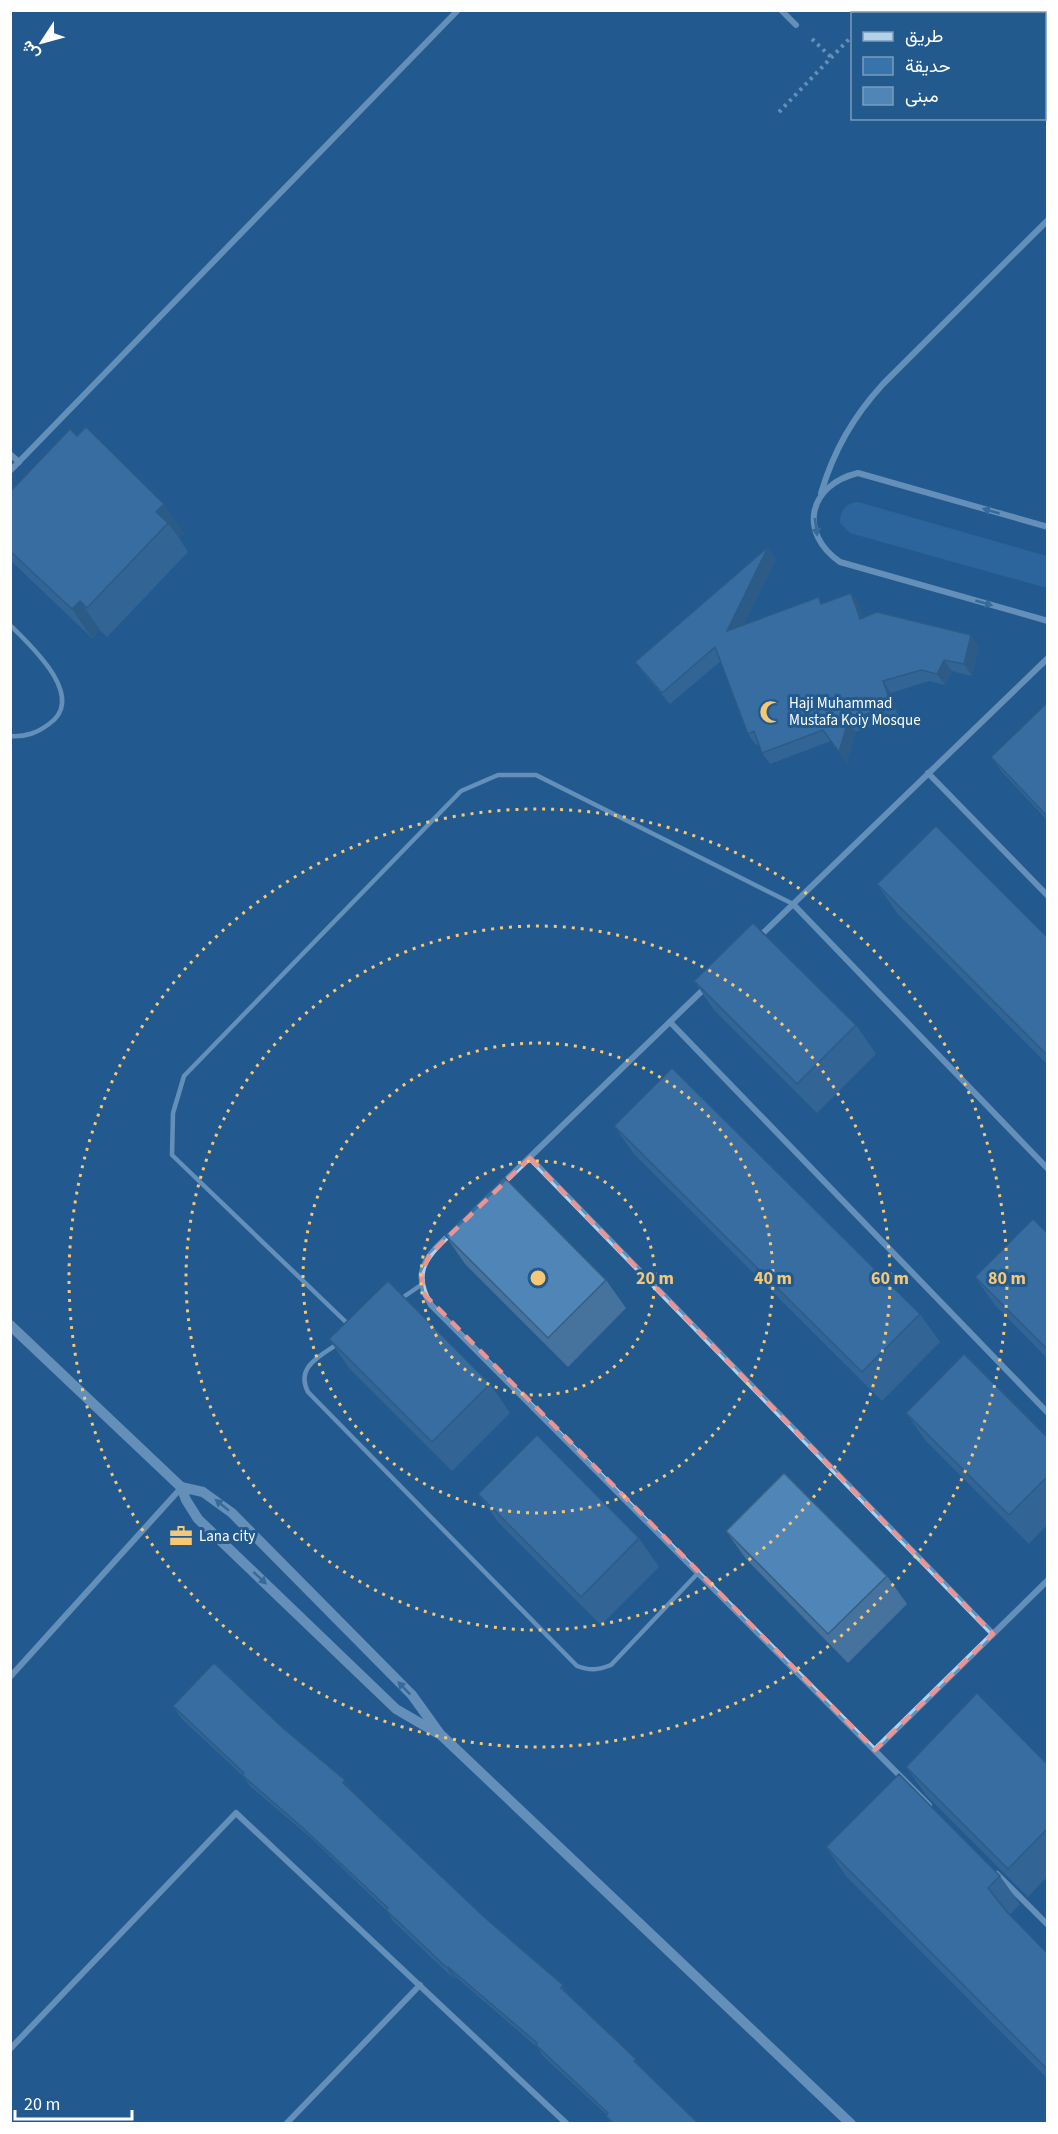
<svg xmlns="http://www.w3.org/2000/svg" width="1058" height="2134" font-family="'Source Sans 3',Vazirmatn,sans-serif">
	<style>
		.green { fill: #3774ab }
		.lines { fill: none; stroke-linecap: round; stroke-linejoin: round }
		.path { stroke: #b3d1eb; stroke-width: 4; stroke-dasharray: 3 4.5; stroke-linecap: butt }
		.service { stroke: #b3d1eb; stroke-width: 4.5 }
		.minor { stroke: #b3d1eb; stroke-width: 6 }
		.tertiary { stroke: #b3d1eb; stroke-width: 10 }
		.wall { fill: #45739d }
		.shaded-wall { fill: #385e80 }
		.building { fill: #5086b7; stroke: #385e80; stroke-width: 1.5 }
		.oneway { fill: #4e7eaa }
		.marked { fill: none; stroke: #ea9494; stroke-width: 4.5; stroke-dasharray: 12 8; stroke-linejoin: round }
		.ring { fill: none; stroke: #f6c876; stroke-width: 3; stroke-dasharray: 3 6 }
		.labels { text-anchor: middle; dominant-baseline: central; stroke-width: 6; stroke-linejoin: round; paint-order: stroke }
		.poi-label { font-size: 15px; fill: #fff; stroke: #235a8e; text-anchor: start }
		.centre { fill: #f6c876; stroke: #235a8e; stroke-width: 3 }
		.ring-label { font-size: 18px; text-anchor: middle; font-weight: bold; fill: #f6c876; stroke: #235a8e; stroke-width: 6; stroke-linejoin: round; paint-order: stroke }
	</style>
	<rect width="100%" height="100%" fill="#235a8e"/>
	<path class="green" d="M858 502 1047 556V588L850 533 840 523C840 510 846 503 858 502Z"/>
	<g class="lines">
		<g class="path">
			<path d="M875 14 877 10"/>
			<path d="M812 39 832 58"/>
			<path d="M779 112 852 36"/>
		</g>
		<g class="service">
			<path d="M10 625C30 645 88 697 49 724 37 733 26 737 10 736"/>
			<path d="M399 1300 421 1285"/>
			<path d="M349 1325 172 1155 173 1113 184 1076 461 791 498 775H536L793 904"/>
			<path d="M339 1343C320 1356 295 1367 308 1392L577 1666C590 1671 598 1670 611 1665L698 1573"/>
		</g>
		<g class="minor">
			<path d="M781 10 796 25"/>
			<path d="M10 454 19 462"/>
			<path d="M10 471 458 10"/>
			<path d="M821 493C834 450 853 417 883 384L1048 220"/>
			<path d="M1048 527 858 473C808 485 798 533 840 562L1048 621"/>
			<path d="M928 773 1048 896"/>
			<path d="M793 904 1048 1169"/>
			<path d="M759 937 1048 658"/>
			<path d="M670 1022 1048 1413"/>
			<path d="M530 1158 993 1634"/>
			<path d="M502 1184 706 987"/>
			<path d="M451 1233C427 1256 410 1272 431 1305L929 1805"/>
			<path d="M10 1677 181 1488"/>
			<path d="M875 1750 1048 1580"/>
			<path d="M997 1874 1048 1925"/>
			<path d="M10 2049 236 1813 567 2124"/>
			<path d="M286 2124 420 1985"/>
		</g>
		<g class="tertiary">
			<path d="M10 1325 181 1487 186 1500 198 1519 396 1709 437 1733"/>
			<path d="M181 1487 203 1492 232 1513 412 1695 440 1734 851 2124"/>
		</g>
	</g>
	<g class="wall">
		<path d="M77 436 184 533 179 538 188 552 107 637 100 630 92 638 10 560V492Z"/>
		<path d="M776 559 743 625 823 603 851 593 859 604 863 618 979 647 972 676 952 671 945 685 929 681 891 693 899 716 856 732 847 763 831 741 770 764 762 753 759 744 756 745 748 734 721 661 670 704 643 673 635 662Z"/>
		<path d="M1047 703V820L1002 772 991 757Z"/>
		<path d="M877 884 1047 937V1064L897 913Z"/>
		<path d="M694 981 856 1025 876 1054 817 1113 714 1010Z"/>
		<path d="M614 1126 920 1314 940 1342 882 1401 634 1154Z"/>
		<path d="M1047 1233V1358L995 1305 975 1277Z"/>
		<path d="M445 1235 606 1280 626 1308 568 1367 465 1264Z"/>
		<path d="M329 1339 490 1384 510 1413 452 1471 349 1368Z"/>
		<path d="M906 1413 1047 1437V1525L1029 1544 926 1441Z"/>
		<path d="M478 1494 639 1538 659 1567 601 1625 498 1522Z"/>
		<path d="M726 1531 887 1576 907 1604 848 1663 746 1559Z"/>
		<path d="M173 1706 284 1729 345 1780 352 1791 484 1917 570 1996 643 2070 699 2124H611L606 2116 607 2115 543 2056 538 2048 456 1977 454 1979 393 1921 386 1910 311 1838 250 1786 242 1775 180 1717Z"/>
		<path d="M1047 1764V1877L1028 1897 926 1795 906 1767Z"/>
		<path d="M826 1847 1000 1876 1020 1904 1010 1915 1047 1953V2078L846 1876Z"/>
	</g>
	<g class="shaded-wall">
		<path d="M164 504 184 533 179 538 168 523 156 512Z"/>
		<path d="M768 547 776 559 735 643 727 631Z"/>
		<path d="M851 593 859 604 868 630 860 619Z"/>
		<path d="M80 601 100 630 92 638 72 609Z"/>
		<path d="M971 635 979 647 972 676 964 664Z"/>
		<path d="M944 660 952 671 945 685 937 674Z"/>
		<path d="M883 681 891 693 899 716 891 704Z"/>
		<path d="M848 721 856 732 847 763 839 752Z"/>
		<path d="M345 1780 352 1791 350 1793 343 1783Z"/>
		<path d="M448 1967 456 1977 454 1979 447 1968Z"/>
		<path d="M563 1985 570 1996 568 1998 561 1988Z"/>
		<path d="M636 2059 643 2070 641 2072 634 2061Z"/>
	</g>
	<g class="building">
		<path d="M86 427 164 504 156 512 168 523 87 608 80 601 72 609 10 551V492L70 429 77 436Z"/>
		<path d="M768 547 727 631 819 597 821 604 851 593 860 619 877 612 971 635 964 664 944 660 937 674 921 670 883 681 891 704 848 721 839 752 823 730 762 753 754 731 748 734 715 647 662 693 635 662Z"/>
		<path d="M1047 703V816L991 757Z"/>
		<path d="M936 826 1047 937V1055L877 884Z"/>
		<path d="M753 923 856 1025 797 1084 694 981Z"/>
		<path d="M672 1068 920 1314 862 1372 614 1126Z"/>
		<path d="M504 1177 606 1280 548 1338 445 1235Z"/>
		<path d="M1033 1219 1047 1233V1349L975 1277Z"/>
		<path d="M388 1281 490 1384 432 1442 329 1339Z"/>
		<path d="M964 1354 1047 1437V1477L1009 1515 906 1413Z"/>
		<path d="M537 1435 639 1538 581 1597 478 1494Z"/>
		<path d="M784 1473 887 1576 828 1634 726 1531Z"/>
		<path d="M214 1663 284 1729 345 1780 343 1783 484 1917 563 1985 561 1988 636 2059 634 2061 699 2124H614L606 2116 608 2113 536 2045 537 2043 448 1967 447 1968 386 1910 388 1908 303 1828 242 1775 244 1773 173 1706Z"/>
		<path d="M977 1693 1047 1764V1829L1008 1869 906 1767Z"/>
		<path d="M899 1774 1000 1876 988 1888 1007 1912 1047 1953V2069L826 1847Z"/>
	</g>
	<defs><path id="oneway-solid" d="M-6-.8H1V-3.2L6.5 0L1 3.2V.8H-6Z" transform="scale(1.5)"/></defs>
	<g class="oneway">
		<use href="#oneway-solid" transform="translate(991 511) rotate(-164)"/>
		<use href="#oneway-solid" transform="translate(816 527) rotate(82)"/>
		<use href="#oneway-solid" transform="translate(984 603) rotate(16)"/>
		<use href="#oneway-solid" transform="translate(222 1505) rotate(-141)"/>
		<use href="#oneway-solid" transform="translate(260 1578) rotate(43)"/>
		<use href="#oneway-solid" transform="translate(404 1688) rotate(-134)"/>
	</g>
	<path d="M0 0H1058V2134H0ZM530 1158 993 1634 875 1750 425 1295 421 1274 430 1254Z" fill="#235a8e" fill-opacity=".55" fill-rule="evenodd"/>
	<path class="marked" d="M530 1158 993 1634 875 1750 425 1295 421 1274 430 1254Z"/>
	<g class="ring">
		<circle cx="538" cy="1278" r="117"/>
		<circle cx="538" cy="1278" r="235"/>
		<circle cx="538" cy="1278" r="352"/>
		<circle cx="538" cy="1278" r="469"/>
	</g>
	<defs>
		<g id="mosque-bare" transform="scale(1.8)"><path d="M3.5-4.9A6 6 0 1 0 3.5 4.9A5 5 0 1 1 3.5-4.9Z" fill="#f6c876" stroke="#235a8e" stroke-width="2.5" paint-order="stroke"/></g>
		<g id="office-bare" transform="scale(1.8)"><path d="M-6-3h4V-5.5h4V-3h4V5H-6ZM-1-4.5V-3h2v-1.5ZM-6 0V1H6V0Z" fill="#f6c876" stroke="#235a8e" stroke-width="2.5" paint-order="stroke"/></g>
	</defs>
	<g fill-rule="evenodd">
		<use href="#mosque-bare" x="771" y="712"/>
		<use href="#office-bare" x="181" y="1536"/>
	</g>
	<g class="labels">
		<g class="poi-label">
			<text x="789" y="703">Haji Muhammad<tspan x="789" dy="17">Mustafa Koiy Mosque</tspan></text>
			<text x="199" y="1536">Lana city</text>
		</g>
	</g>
	<circle cx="538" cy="1278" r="9" class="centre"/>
	<g class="ring-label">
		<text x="655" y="1284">20 m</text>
		<text x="773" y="1284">40 m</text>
		<text x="890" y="1284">60 m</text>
		<text x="1007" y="1284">80 m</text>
	</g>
	<rect width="1058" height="2134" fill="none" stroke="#ffffff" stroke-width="24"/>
	<rect x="851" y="12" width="195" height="108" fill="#235a8e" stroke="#7b9cbb" stroke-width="1.5"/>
	<rect x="863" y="32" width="30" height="9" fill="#b3d1eb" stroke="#7b9cbb" stroke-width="1.5"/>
	<text x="905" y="42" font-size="18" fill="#ffffff">طريق</text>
	<rect x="863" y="57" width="30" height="18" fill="#3774ab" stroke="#7b9cbb" stroke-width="1.5"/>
	<text x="905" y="72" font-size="18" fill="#ffffff">حديقة</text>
	<rect x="863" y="87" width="30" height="18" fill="#5086b7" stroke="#7b9cbb" stroke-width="1.5"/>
	<text x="905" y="102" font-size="18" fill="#ffffff">مبنى</text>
	<g transform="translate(42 42) rotate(234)" stroke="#235a8e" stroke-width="4.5" paint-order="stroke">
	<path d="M0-4.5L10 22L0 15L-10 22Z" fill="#ffffff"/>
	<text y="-9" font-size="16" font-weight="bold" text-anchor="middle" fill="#ffffff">ش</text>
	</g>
	<path d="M15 2110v9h117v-9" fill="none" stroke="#ffffff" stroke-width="3"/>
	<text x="24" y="2110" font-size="18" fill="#ffffff" stroke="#235a8e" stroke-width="4.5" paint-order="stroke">20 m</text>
</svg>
